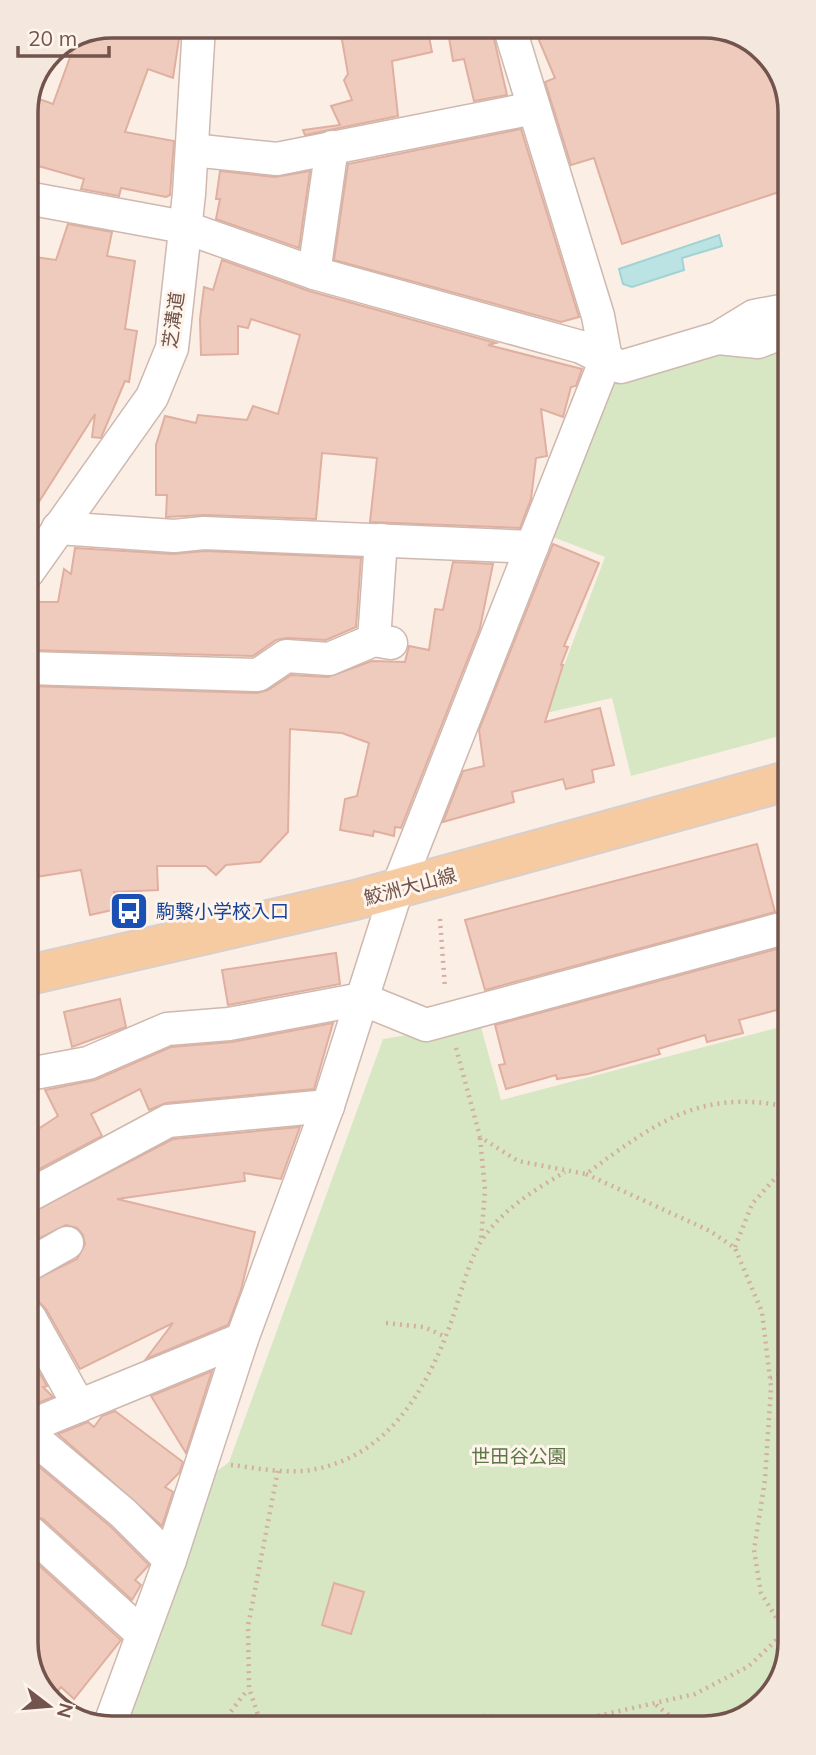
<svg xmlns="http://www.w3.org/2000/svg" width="816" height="1755" font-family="Mulish,'Noto Sans JP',sans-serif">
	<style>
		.green { fill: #d7e7c4 }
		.water { fill: #bbe3e3; stroke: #a1d3d4; stroke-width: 2 }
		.building { fill: #efcbbe; stroke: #e0af9f; stroke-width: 2 }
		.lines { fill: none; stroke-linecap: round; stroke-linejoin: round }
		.minor-casing { stroke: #ceb8af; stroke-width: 35 }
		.major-casing { stroke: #d8cfcd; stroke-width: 42 }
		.path { stroke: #d3aea1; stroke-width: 4.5; stroke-dasharray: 2 5; stroke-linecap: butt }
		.minor { stroke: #fff; stroke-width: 32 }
		.major { stroke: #f6cba1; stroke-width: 38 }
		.labels { text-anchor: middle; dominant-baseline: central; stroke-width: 6; stroke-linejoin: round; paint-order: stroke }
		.street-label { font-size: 19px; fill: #72544c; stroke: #fef4eb }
		.transit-label { font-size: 19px; fill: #164399; stroke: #fef4eb; text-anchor: start }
		.park-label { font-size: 19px; fill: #5a7744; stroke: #fef4eb }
		.rim { fill: none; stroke: #72544c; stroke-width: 3.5 }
	</style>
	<rect width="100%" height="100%" fill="#fbefe5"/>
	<g class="green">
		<path d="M786 341 787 734 631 776 612 698 546 713 605 557 545 534 605 386 734 347Z"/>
		<path d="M480 1023 501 1100 788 1025 790 1643 775 1691 732 1724 118 1728 212 1475 229 1462 383 1039Z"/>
	</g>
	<path class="water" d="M719 235 722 246 682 258 684 270 632 287 623 284 619 269Z"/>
	<g class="building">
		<path d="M112 26H181L173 78 148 69 125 132 174 141 170 195 166 197 121 188 119 196 81 189 84 179 35 165 37 158 27 155 26 107 31 96 53 104 76 41Z"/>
		<path d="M360 26H385L387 35 427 26 432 52 392 61 398 116 305 135 303 130 340 125 331 106 352 100 344 80 348 74 341 34 360 31Z"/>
		<path d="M447 26H491L507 95 474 101 464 59 453 61Z"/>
		<path d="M533 26H710L756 44 785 84V190L622 244 594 158 571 165 545 82 555 78Z"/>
		<path d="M521 129 579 317 561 322 334 260 348 164Z"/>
		<path d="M220 171 275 177 310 171 299 248 216 219 220 199H216Z"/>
		<path d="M68 224 112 232 107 256 135 261 125 329 137 331 129 382 125 381 101 438 92 437 95 414 28 519 27 256 56 260Z"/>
		<path d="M222 260 309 291 496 343 488 345 582 369 576 386 571 387 563 417 541 409 547 456 536 458 531 499 520 528 370 522 377 458 322 453 316 519 205 515 166 517 167 495H156V445L165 416 196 423 198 415 247 420 253 406 278 414 300 335 251 319 248 328 238 326V354L201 355 200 319 204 287 213 290Z"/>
		<path d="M553 544 599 563 564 646 568 647 561 665H563L545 722 600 708 614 765 592 770 594 782 566 789 563 779 512 792 514 802 443 822 463 771 484 766 479 730Z"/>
		<path d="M75 548 173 554 205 551 361 558 356 627 326 640 287 638 276 640 253 656 28 650V602H58L64 569 71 574Z"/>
		<path d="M453 562 493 564 480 628 401 828 395 827 394 836 374 831 373 836 340 830 345 799 357 796 369 743 342 733 290 729 288 832 260 862 226 865 216 875 206 866H157L158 890 114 892 117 909 90 915 81 870 29 878 28 686 257 693 268 690 291 675 328 677 372 661 405 662 409 646 429 650 435 609 443 610Z"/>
		<path d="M757 844 775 912 485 990 465 920Z"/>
		<path d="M788 946V1007L739 1020 743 1033 707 1042 705 1035 658 1049 660 1054 588 1074 557 1079 556 1075 506 1089 499 1065 505 1064 495 1025Z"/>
		<path d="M336 953 340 984 228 1005 222 970Z"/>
		<path d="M120 999 126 1027 72 1047 64 1012Z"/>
		<path d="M333 1023 314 1089 166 1103 149 1110 140 1089 91 1114 102 1136 30 1174 29 1135 58 1116 45 1090 95 1080 171 1047 232 1042Z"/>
		<path d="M300 1127 281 1179 244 1173 245 1181 117 1199 255 1232 241 1290 228 1325 146 1359 173 1323 80 1369 46 1309 39 1302 30 1300V1282L77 1259 85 1244 83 1235 77 1228 66 1225 30 1243V1213L173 1139Z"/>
		<path d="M30 1356 47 1386 43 1387 53 1397 30 1406Z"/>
		<path d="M212 1371 186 1453 151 1396Z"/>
		<path d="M115 1411 183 1462 179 1473 165 1487 173 1492 162 1526 58 1434 88 1422 94 1427 102 1416Z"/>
		<path d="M30 1459 111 1527 149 1565 135 1580 141 1585 132 1600 43 1519 31 1515Z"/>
		<path d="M31 1558 121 1640 74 1699 61 1687 51 1699 31 1671Z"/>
		<path d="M334 1583 364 1592 351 1634 322 1625Z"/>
	</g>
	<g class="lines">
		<g class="minor-casing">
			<g id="minor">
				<path d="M192 150 277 159 534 108"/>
				<path d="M27 198 184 227 314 273 581 347 621 367 718 338 754 316 786 310"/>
				<path d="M314 273 332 147"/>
				<path d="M718 338 758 342 786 331"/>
				<path d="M58 528 174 536 204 533 532 547"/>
				<path d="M28 572 152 397 172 348 189 194 199 26"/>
				<path d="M374 640 381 540"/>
				<path d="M28 668 258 675 286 656 329 659 374 640 391 643"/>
				<path d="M29 1074 88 1063 167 1029 229 1024 362 999 426 1025 788 927"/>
				<path d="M30 1195 168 1121 328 1106"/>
				<path d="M30 1264 67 1243"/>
				<path d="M30 1318 79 1406"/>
				<path d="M30 1426 242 1339"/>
				<path d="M30 1435 123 1513 170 1560"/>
				<path d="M31 1533 142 1634"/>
				<path d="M108 1729 170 1560 242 1339 328 1106 397 889 606 359 598 316 509 26"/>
			</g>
		</g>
		<g class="major-casing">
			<path id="major" d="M29 975 355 900 787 781"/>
		</g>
		<g class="path">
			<path d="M440 919 445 988"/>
			<path d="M456 1048 480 1137 518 1161 586 1174C654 1124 699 1088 788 1107"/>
			<path d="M480 1138 485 1190 481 1241"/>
			<path d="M586 1174 710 1231 735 1248 762 1312 771 1387 765 1480 754 1550 761 1593 790 1640"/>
			<path d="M735 1247 752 1204 788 1164"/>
			<path d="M386 1323 424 1327 446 1337"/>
			<path d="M770 1378 789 1371"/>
			<path d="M231 1465C258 1468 289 1475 316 1469 387 1455 425 1392 449 1328 459 1301 466 1268 480 1243 500 1211 534 1190 565 1172"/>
			<path d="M656 1705 674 1719 710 1724"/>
			<path d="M557 1725 695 1694 749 1666 790 1627"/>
			<path d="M450 1726 489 1715 508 1726"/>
			<path d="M262 1727 249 1688 248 1626 278 1470"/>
			<path d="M218 1728 248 1689"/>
		</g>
		<use href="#minor" class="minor"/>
		<use href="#major" class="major"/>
	</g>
	<defs>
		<g id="bus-square" transform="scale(2.0125)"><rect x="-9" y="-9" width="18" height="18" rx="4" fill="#1a4fb4" stroke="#fef4eb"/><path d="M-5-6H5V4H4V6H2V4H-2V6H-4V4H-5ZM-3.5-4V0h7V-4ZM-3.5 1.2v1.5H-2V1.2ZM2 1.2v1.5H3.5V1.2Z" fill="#fff"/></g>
	</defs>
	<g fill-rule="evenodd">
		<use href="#bus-square" x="129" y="911"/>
	</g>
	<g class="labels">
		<g class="street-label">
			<text transform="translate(173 320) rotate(-82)">芝溝道</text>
			<text transform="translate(410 886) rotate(-15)">鮫洲大山線</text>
		</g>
		<g class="transit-label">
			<text x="156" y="911">駒繋小学校入口</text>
		</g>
		<g class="park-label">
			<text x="519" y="1456">世田谷公園</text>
		</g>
	</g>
	<path d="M0 0H816V1755H0ZM112 38H704A74 74 0 0 1 778 112V1642A74 74 0 0 1 704 1716H112A74 74 0 0 1 38 1642V112A74 74 0 0 1 112 38Z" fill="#f3e7de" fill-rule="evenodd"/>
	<path class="rim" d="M112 38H704A74 74 0 0 1 778 112V1642A74 74 0 0 1 704 1716H112A74 74 0 0 1 38 1642V112A74 74 0 0 1 112 38Z"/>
	<g transform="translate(49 1706) rotate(106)" stroke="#fef4eb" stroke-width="5" paint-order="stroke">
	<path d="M0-5L12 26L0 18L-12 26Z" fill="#72544c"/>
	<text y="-10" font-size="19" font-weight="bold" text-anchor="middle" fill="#72544c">N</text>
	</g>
	<path d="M18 46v10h91v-10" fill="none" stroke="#72544c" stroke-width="3.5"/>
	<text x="28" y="46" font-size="21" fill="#72544c" stroke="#fef4eb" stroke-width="5" paint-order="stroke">20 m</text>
</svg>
